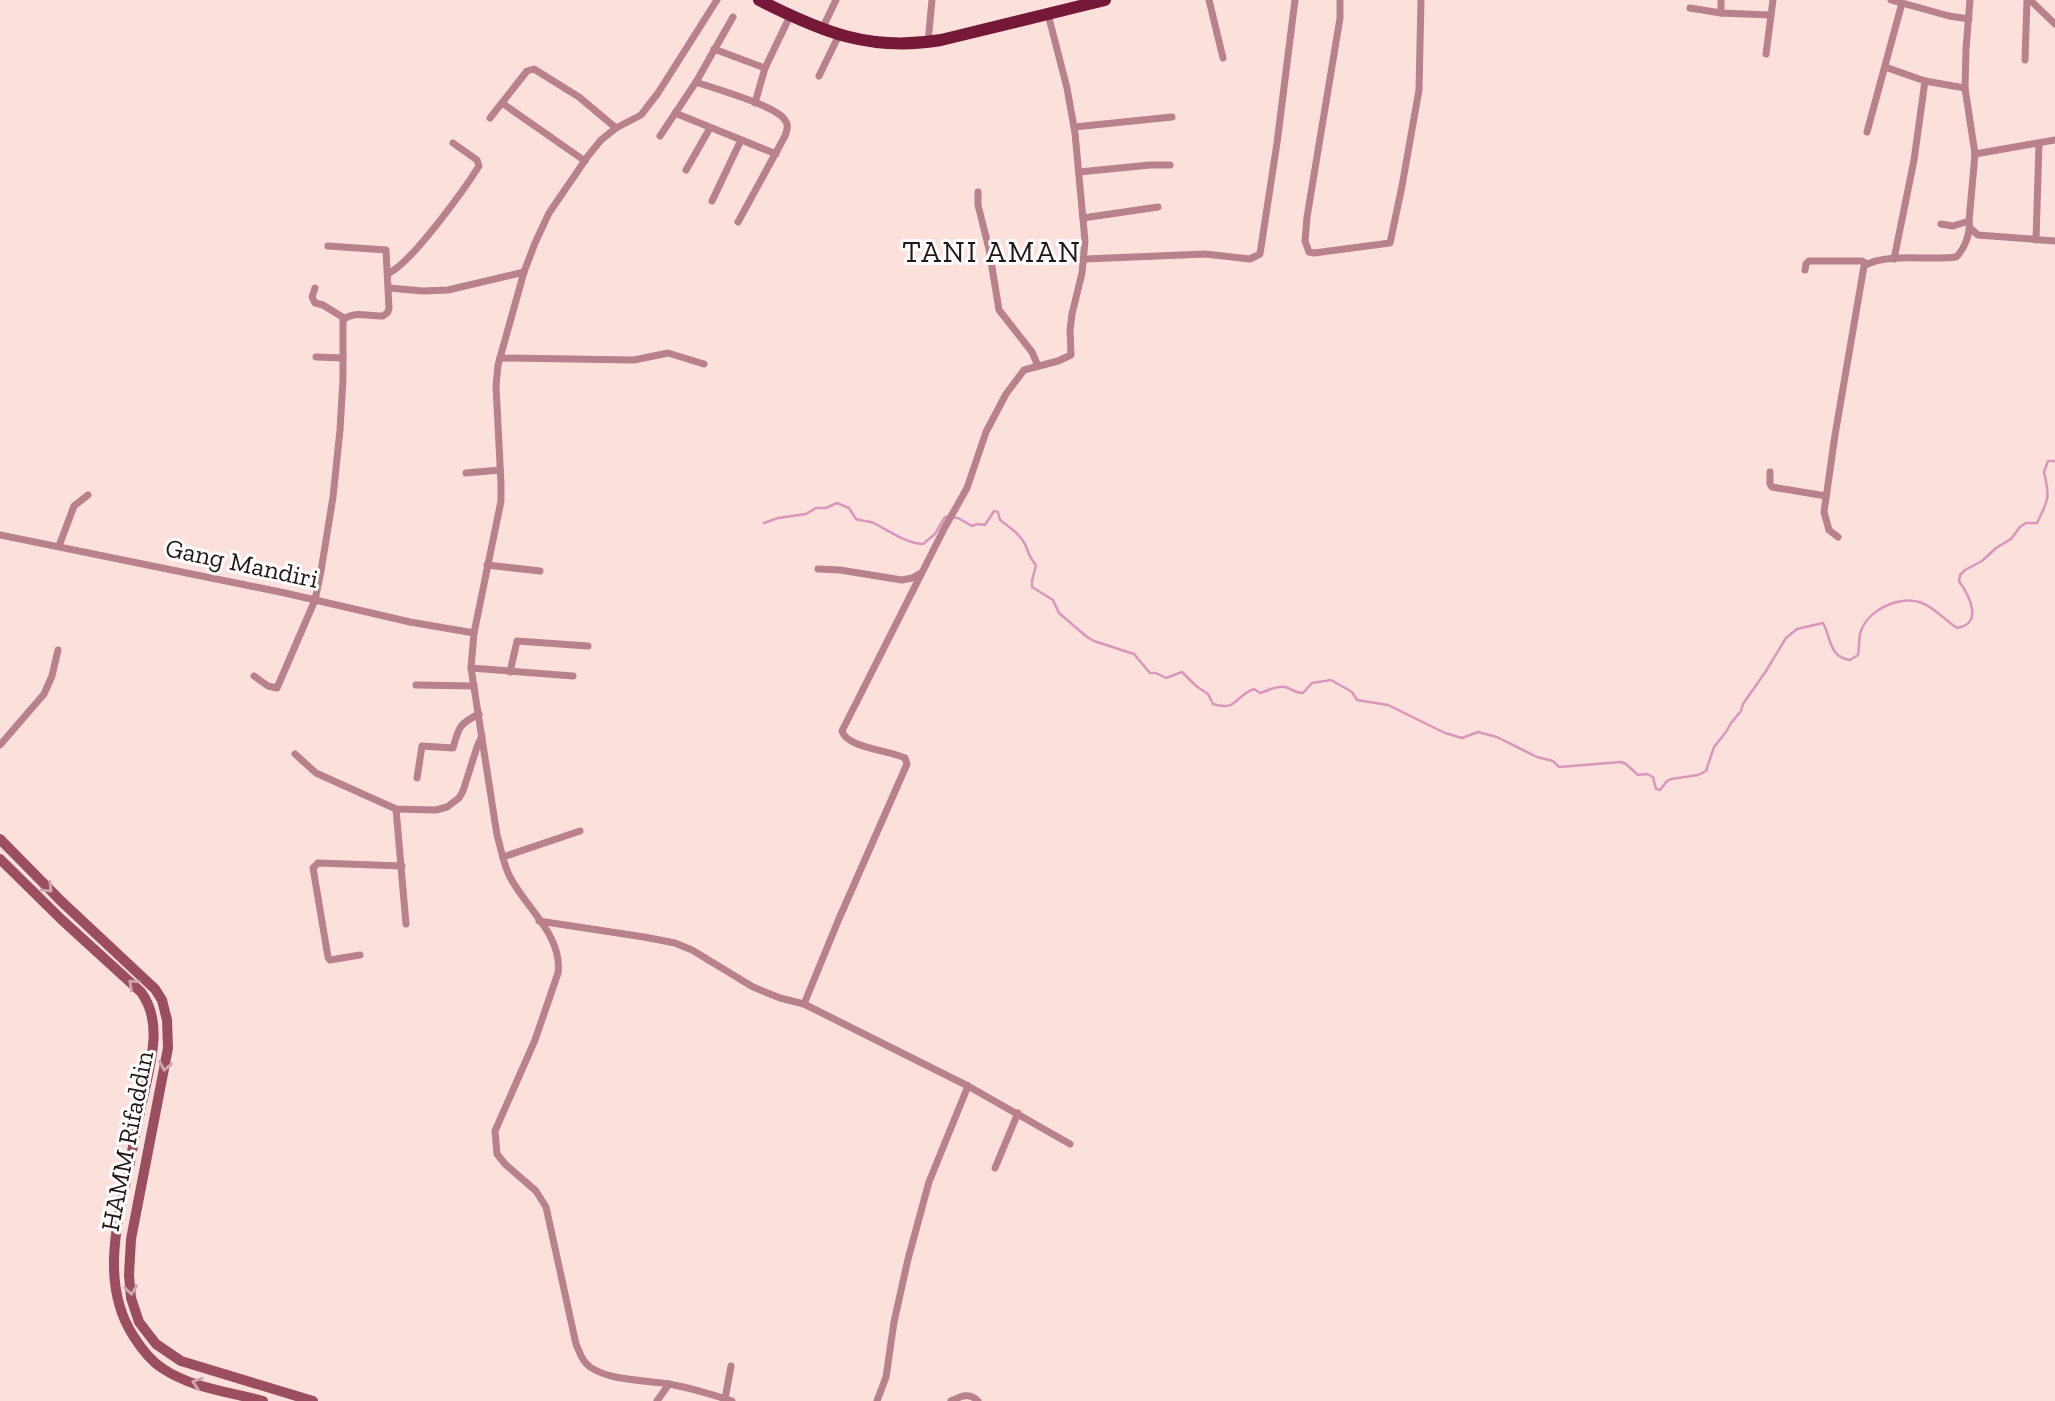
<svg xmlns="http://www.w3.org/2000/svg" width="2055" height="1401" font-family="'Zilla Slab',serif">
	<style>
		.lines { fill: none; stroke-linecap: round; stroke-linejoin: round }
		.stream { stroke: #da96bc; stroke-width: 2.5 }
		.minor { stroke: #b8818c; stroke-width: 7 }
		.secondary { stroke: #9c4e61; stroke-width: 10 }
		.trunk { stroke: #761938; stroke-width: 12 }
		.oneway { stroke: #cea6b0 }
		.labels { text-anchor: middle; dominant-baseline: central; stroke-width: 6; stroke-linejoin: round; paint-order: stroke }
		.street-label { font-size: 26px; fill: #231816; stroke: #fff }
		.quarter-label { font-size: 30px; letter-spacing: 2px; fill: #231816; stroke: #fff }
	</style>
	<rect width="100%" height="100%" fill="#fce0dc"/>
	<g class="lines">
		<path class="stream" d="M764 523 778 518 806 514 816 508H826L837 503 849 508 856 519C862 521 869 521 874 523 889 531 906 543 923 544L935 534 945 517 958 518 972 526 978 524 985 525 994 511 998 512 1000 520C1009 527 1019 533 1025 544 1028 552 1030 559 1036 565L1032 581V587L1053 600 1059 613 1087 637 1094 641 1134 654 1150 673H1156L1166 678 1182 672 1196 686 1208 694 1213 704C1238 712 1235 695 1254 689L1260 693C1268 691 1276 685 1285 687 1292 689 1295 693 1303 693L1312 683 1331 680 1352 692 1357 700 1388 705 1445 733 1462 738 1478 732 1497 737 1537 757 1553 761 1559 767 1621 762 1626 764 1638 775 1647 774 1653 777 1656 789 1660 790 1667 781 1671 779 1698 775 1706 771 1714 747 1726 732 1731 723 1741 711 1743 704 1766 671 1786 638 1797 629 1823 623C1832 640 1829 657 1850 660L1858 655C1859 648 1859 640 1860 634 1866 610 1901 594 1922 603 1935 608 1946 621 1957 628 1984 624 1969 595 1959 581L1960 575 1965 570 1982 561 1996 548 2011 539 2020 527 2026 523H2037C2049 499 2050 497 2044 472L2048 461H2055"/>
		<g class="minor">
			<path d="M717 0 658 93 641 115 616 128 601 140 588 156 549 213 535 243 524 272 498 365 496 386 501 484V501L474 633 471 668 497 835C501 848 503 864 510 877 526 908 563 936 558 973L535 1040 495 1131 497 1154 505 1164 536 1191 546 1207 576 1344C580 1353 582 1361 590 1367 610 1381 646 1380 669 1384 690 1388 711 1394 732 1401"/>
			<path d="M1209 0 1223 58"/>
			<path d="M1340 0V18L1307 217 1305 241 1309 252 1314 253 1390 243 1402 186 1419 90 1421 0"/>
			<path d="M1721 0V13L1770 15"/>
			<path d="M1891 0 1949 16 1969 19"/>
			<path d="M2030 0 2055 24"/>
			<path d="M1690 8 1721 13"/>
			<path d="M822 29 836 0"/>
			<path d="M928 42 932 0"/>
			<path d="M714 49 765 68"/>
			<path d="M1766 54 1773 0"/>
			<path d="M2025 60 2027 0"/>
			<path d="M1885 67 1925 81 1965 88"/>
			<path d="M819 76 839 35"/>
			<path d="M696 82C715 89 775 105 785 120 789 125 787 130 785 136L738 222"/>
			<path d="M502 103 585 161"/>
			<path d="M755 103 765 68 790 16"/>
			<path d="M675 113 776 154"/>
			<path d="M490 118 527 71 534 69 579 97 616 128"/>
			<path d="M1074 127 1172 117"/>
			<path d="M1867 132 1902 3"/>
			<path d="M660 136 696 82 733 17"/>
			<path d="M1975 154 2055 140"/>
			<path d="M686 170 710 128"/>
			<path d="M1079 172 1150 165H1170"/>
			<path d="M978 192V205L989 249 999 310 1032 352 1038 366"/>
			<path d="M712 201 741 140"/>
			<path d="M1083 218 1158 207"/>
			<path d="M1941 224 1953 226 1969 221"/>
			<path d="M1971 229 1978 235 2055 241"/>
			<path d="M2036 240 2039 143"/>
			<path d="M1085 259 1205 254 1250 259 1260 254 1277 143 1295 0"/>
			<path d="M1894 259 1914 160 1925 81"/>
			<path d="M1805 270 1806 264 1809 261H1862L1867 264"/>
			<path d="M389 273C412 262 464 190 479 166L477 160 453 143"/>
			<path d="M315 288 312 297 315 303 323 305 344 318"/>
			<path d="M389 288 423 291 448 290 524 272"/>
			<path d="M316 357 343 358"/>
			<path d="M500 358 634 360 668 353 704 364"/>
			<path d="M1770 472V484L1772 487 1826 496"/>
			<path d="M466 473 500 470"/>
			<path d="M0 535 285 593 410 622 474 633"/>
			<path d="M1838 537 1829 530 1824 512 1835 435 1864 266C1886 252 1930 261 1956 257 1964 250 1971 233 1969 221L1975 154 1965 88 1966 49 1970 0"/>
			<path d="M59 546 74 506 88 495"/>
			<path d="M487 565 540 571"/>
			<path d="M818 569 840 570 902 580 912 578 921 573"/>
			<path d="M471 668 573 676"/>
			<path d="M510 672 517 641 588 646"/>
			<path d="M254 676 268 686 277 688 315 600 321 571 333 497 340 430 343 379V320C354 310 369 317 383 316L388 312 389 308 386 250 328 246"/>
			<path d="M416 685 474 686"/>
			<path d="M0 745 44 694 52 676 58 650"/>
			<path d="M295 754 316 773 396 809 436 810 447 807 459 798 463 791 477 747 482 736"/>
			<path d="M417 778 422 746 453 748C459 727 459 724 479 714"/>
			<path d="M396 809 406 924"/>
			<path d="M503 857 580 831"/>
			<path d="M539 921 644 937 675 943 692 950 753 987 780 998 804 1004 968 1086 929 1182 908 1259 894 1322 886 1377 877 1401"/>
			<path d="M360 955 330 960 328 957 313 868 318 863 402 866"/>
			<path d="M804 1004 838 921 907 764 905 758C889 750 847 748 842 731L945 527 967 488 986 432 1006 394 1024 370 1058 361 1071 355 1070 330 1072 314 1082 273 1085 241 1075 133 1067 88 1048 14"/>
			<path d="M968 1086 1070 1144"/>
			<path d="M995 1168 1018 1113"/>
			<path d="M725 1399 731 1366"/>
			<path d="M657 1401 669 1384"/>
			<path d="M951 1401C961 1396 970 1392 978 1401"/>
		</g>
		<g class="secondary">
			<path d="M0 839 61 901 155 989 162 1000 167 1020 168 1048 131 1239 129 1275 131 1298 139 1322 156 1344 181 1361 313 1401"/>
			<path d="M0 859 62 920 141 992C163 1022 151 1060 144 1094 138 1120 133 1146 128 1172 116 1226 101 1287 134 1337 141 1348 151 1361 162 1368 191 1388 230 1392 263 1401"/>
		</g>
		<path class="trunk" d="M759 0C822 32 870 52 941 40L1105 0"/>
	</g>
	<defs><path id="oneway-chevron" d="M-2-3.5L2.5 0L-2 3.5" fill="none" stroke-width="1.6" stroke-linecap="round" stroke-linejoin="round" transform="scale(1.75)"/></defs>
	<g class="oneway">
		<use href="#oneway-chevron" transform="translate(48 888) rotate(45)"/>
		<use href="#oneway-chevron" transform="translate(133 984) rotate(-138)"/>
		<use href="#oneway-chevron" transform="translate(165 1066) rotate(100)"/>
		<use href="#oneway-chevron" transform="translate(131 1290) rotate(82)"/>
		<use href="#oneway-chevron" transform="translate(197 1383) rotate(-162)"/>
	</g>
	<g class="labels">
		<g class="street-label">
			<text transform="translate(242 563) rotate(12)">Gang Mandiri</text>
			<text transform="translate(127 1141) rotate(-79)">HAMM Rifaddin</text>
		</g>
		<g class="quarter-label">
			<text x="992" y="252">TANI AMAN</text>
		</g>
	</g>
</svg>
